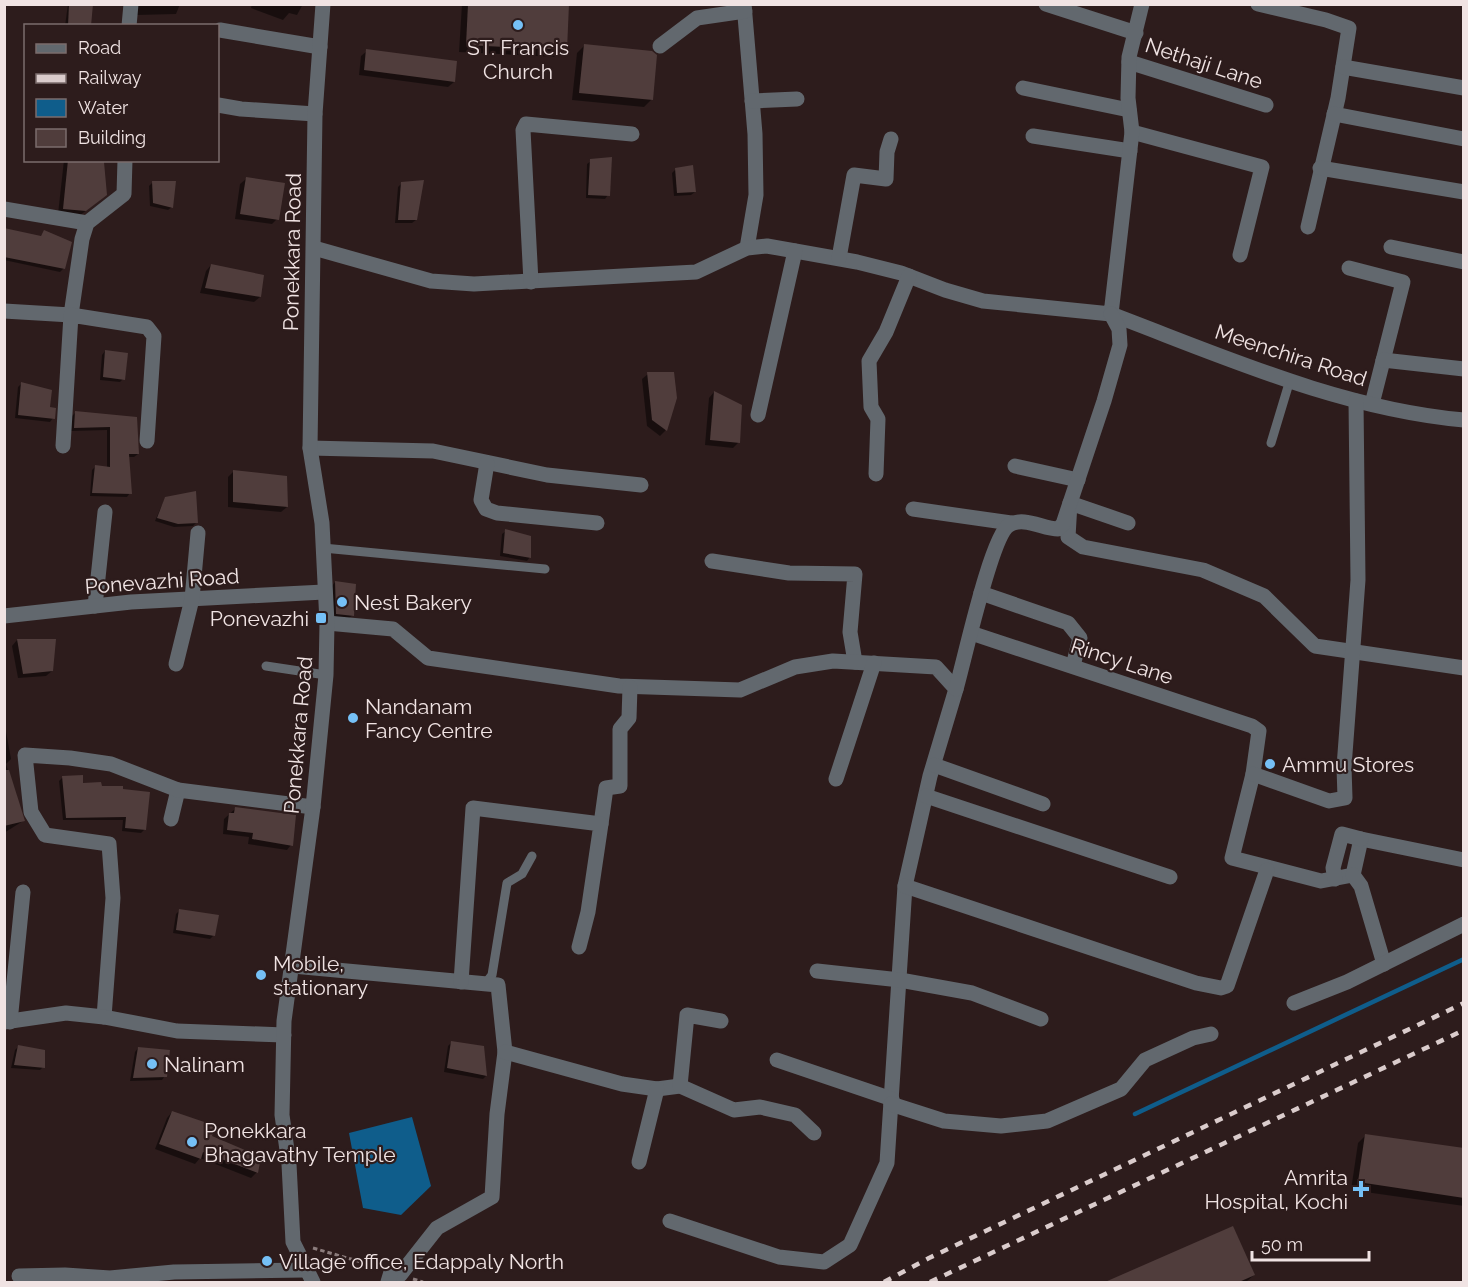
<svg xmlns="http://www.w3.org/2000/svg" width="1468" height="1287" font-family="Raleway,sans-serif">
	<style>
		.water { fill: #0f5d8b }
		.shadow { fill: #0007 }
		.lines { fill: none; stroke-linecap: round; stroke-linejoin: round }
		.stream { stroke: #0f5d8b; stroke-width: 4.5 }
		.building { fill: #503d3c }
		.path { stroke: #8c7d7d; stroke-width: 3; stroke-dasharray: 4.5 3; stroke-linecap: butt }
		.lane { stroke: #62686e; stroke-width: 9 }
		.street { stroke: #62686e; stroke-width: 15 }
		.rail { stroke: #dacccc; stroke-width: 4.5; stroke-dasharray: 8 8; stroke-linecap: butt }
		.poi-dot { fill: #75c0f6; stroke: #2d1c1c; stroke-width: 2 }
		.labels { text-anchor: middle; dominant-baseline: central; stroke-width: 4.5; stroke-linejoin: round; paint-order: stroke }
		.poi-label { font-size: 21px; fill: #f0e3e3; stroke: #2d1c1c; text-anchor: start }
		.street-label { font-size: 21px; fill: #f0e3e3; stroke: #2d1c1c }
	</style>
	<rect width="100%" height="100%" fill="#2d1c1c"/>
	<path class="water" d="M412 1117 431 1186 401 1215 363 1208 349 1133Z"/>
	<g class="shadow">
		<path d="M68 4H91L90 26H65Z"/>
		<path d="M137 4H180L176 14 137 15Z"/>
		<path d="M252 4H303L297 15 289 13 283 20 251 8Z"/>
		<path d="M462 4H568L565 50 558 57 459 52Z"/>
		<path d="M584 46 652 99 644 107 572 100 577 53Z"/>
		<path d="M367 51 454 82 448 87 359 75 361 56Z"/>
		<path d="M64 160 102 163 100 200 79 216 58 214Z"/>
		<path d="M591 161 608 195 605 199 586 198 587 164Z"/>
		<path d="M675 170 695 192 691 195 674 196 672 173Z"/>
		<path d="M246 179 277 219 272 224 235 219 240 184Z"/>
		<path d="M153 182 172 207 168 210 150 206 149 186Z"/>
		<path d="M402 183 416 220 412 223H395L398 187Z"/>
		<path d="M4 230 40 237 45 231 64 268 60 272 4 260Z"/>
		<path d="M211 265 262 276 260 297 254 302 200 293 206 271Z"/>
		<path d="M105 351 123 379 120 382 100 380 102 355Z"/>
		<path d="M648 374 676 397 665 431 660 436 647 426 642 379Z"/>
		<path d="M21 384 48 408 53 418 50 422 15 418 18 387Z"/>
		<path d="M714 392 738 443 733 448 705 445 709 398Z"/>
		<path d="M75 413 136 418 138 454 134 457H127L130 493 127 497 90 496 92 470 96 466 107 468V430L71 431 72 416Z"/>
		<path d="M234 471 287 507 281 512 228 507V477Z"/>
		<path d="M165 498 196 523 193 526 174 527 155 521Z"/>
		<path d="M506 531 530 557 527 561 500 556 502 534Z"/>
		<path d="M335 582 353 615 349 618 333 617 332 586Z"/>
		<path d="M17 640H55L52 671 46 676 18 678 12 646Z"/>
		<path d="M5 726 11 759 6 764 23 821 4 833Z"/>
		<path d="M62 778 100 787 145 829 141 833 122 831 123 820H63L59 781Z"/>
		<path d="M235 809 291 845 287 850 248 844 249 837 223 834 224 819Z"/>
		<path d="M180 910 213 936 210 939 173 933 176 914Z"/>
		<path d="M451 1043 486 1076 483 1079 444 1072 448 1046Z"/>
		<path d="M19 1046 43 1067 40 1070 11 1068 15 1050Z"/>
		<path d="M138 1048 165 1076 162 1080 130 1081 135 1052Z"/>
		<path d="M172 1112 210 1137 257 1172 251 1178 200 1158 195 1164 155 1149 167 1118Z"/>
		<path d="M1366 1135 1464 1149V1206L1351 1190 1358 1143Z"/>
		<path d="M1232 1228 1254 1275 1246 1282H1109Z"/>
	</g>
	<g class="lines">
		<path class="stream" d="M1135 1114 1464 959"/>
	</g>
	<g class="building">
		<path d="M69 4H93L91 26H68Z"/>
		<path d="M468 4H569L567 50 466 45Z"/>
		<path d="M584 44 652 51 657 55 653 100 579 93Z"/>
		<path d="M366 49 457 61 455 82 364 70Z"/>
		<path d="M612 157 610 196 588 195 590 159Z"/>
		<path d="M68 160 104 162 107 195 86 211 63 209Z"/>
		<path d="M693 165 696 192 677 193 675 168Z"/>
		<path d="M246 177 285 183 279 220 240 214Z"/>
		<path d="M424 180 417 220H398L401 182Z"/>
		<path d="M152 181H176L173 208 153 203Z"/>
		<path d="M4 228 41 236 44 230 72 242 65 269 4 257Z"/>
		<path d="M211 264 264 275 261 297 205 288Z"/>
		<path d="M105 350 128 353 125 380 103 377Z"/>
		<path d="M647 372H674L677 398 667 431 652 420Z"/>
		<path d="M21 382 52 390 50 407 56 408 55 419 18 415Z"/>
		<path d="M714 391 742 405 740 443 710 440Z"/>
		<path d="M75 411 137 417 139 454H129L132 494 92 493 95 465 110 467V427L74 428Z"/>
		<path d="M233 470 287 476 288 507 233 502Z"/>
		<path d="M196 491 198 523 178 524 157 518 165 497Z"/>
		<path d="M505 529 531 536V558L503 553Z"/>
		<path d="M335 581 356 584 354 616 336 614Z"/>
		<path d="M17 639H56L53 671 23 674Z"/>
		<path d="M4 770H9L25 821 4 826Z"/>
		<path d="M83 775V783L101 782 102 786H123V789L150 792 146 830 125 828 126 817 66 818 62 776Z"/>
		<path d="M235 807 296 815 293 846 252 839 253 833 227 830 229 813H234Z"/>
		<path d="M179 909 219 915 215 936 176 930Z"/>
		<path d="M451 1041 484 1046 487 1076 447 1068Z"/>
		<path d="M18 1045 45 1050V1068L14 1065Z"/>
		<path d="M138 1047 170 1050 167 1077 133 1078Z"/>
		<path d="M172 1111 216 1126 212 1136 261 1157 258 1173 203 1152 201 1159 159 1144Z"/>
		<path d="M1365 1134 1464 1148V1198L1358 1182Z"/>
		<path d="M1233 1226 1255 1275 1239 1282H1105Z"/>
	</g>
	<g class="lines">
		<g class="path">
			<path d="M313 1248 378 1267"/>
			<path d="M413 1279 423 1282"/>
		</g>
		<g class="lane">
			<path d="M1271 443 1290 380"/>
			<path d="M323 548 545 569"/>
			<path d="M266 666 326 675"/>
			<path d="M485 984 492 975 507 883 522 874 532 856"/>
		</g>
		<g class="street">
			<path d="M744 4 755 134 756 195 747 248"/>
			<path d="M1046 4 1136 33"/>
			<path d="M1258 4 1326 20 1349 28 1338 98 1308 227"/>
			<path d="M129 26 131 4"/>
			<path d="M220 30 320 47"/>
			<path d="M660 46 697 18 745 11"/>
			<path d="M1129 62 1266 105"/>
			<path d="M1343 67 1464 88"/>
			<path d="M1023 88 1129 110"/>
			<path d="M752 101 797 99"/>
			<path d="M218 105 241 109 315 114"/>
			<path d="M1334 114 1464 139"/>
			<path d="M1132 132 1262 167 1240 255"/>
			<path d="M1033 136 1130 151"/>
			<path d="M1320 168 1464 192"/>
			<path d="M4 209 87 223"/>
			<path d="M1391 247 1464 262"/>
			<path d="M314 248 431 281 474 284 696 272 747 248 767 246 857 262 901 273 945 290 983 301 1111 314 1132 132 1128 98 1129 57 1142 4"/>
			<path d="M839 258 854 175 886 179 887 152 891 139"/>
			<path d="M1349 268 1403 282 1372 404"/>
			<path d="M531 282 523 130 526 124 632 134"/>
			<path d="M4 311 71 315 82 239 87 223 124 194 125 160"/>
			<path d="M1111 314C1225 357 1341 409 1464 420"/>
			<path d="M1383 360 1464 369"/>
			<path d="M758 415 795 251"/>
			<path d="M63 446 71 315 147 327 154 336 147 441"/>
			<path d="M310 448 433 451 547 475 641 485"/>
			<path d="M487 463 481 500 486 509 497 513 597 523"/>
			<path d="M1015 466 1078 480"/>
			<path d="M876 474 878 419 871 407 869 361 886 332 909 276"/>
			<path d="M913 509 1011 523"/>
			<path d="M1128 523 1070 503 1068 537 1083 547 1203 570 1264 596 1315 646 1464 668"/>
			<path d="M712 561 789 573 855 574 850 632 855 662"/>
			<path d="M981 593 1068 623 1080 638 1073 666"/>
			<path d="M95 606 105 512"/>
			<path d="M4 616 131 602 324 592"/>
			<path d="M327 623 393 629 428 658 619 686 740 690 795 667 833 661 936 667 956 689 930 776 905 886 887 1163 850 1245 824 1262 779 1257 670 1221"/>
			<path d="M971 633 1252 726 1259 731 1253 774 1232 858 1321 881 1353 875 1361 839 1464 860"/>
			<path d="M176 664 192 599 198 533"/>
			<path d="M956 689C964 662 991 536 1009 525 1024 516 1043 529 1058 529L1063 524 1104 401 1120 345 1119 329 1111 314"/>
			<path d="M934 765 1043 804"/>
			<path d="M1253 774 1329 801 1345 798 1344 767 1358 580 1356 401"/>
			<path d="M836 779 874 663"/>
			<path d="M926 796 1170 877"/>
			<path d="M171 819 178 790 313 807"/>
			<path d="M601 824 606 788 620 786V729L629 718 630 687"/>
			<path d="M1353 875 1361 886 1384 964"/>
			<path d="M1335 879 1333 868 1342 834 1361 839"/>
			<path d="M905 886 1196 983 1221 988 1227 986 1267 870"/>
			<path d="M293 966 498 985 505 1052 497 1114 492 1197 437 1228 400 1275"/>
			<path d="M817 971 900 980 972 993 1041 1019"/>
			<path d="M461 982 473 808 601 824 588 912 579 947"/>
			<path d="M1294 1003 1347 982 1464 924"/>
			<path d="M104 1017 113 898 109 844 45 835 31 812 25 755 70 758 111 764 178 790"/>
			<path d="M4 1022 66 1013 104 1017 177 1031 284 1035"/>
			<path d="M10 1022 23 892"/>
			<path d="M505 1052 622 1084 657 1089 680 1086 734 1110 760 1107 795 1115 814 1133"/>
			<path d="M777 1060 892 1099"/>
			<path d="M680 1086 687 1015 721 1021"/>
			<path d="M891 1104 944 1121 1001 1126 1047 1121 1121 1089 1145 1060 1193 1038 1211 1034"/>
			<path d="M639 1162 657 1089"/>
			<path d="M19 1276 65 1275 110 1278 174 1272 305 1270"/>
			<path d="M313 1282 293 1242 289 1164 282 1115 284 1021 313 807 326 675 327 623 322 523 310 448 315 114 323 4"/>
			<path d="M388 1282 391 1272"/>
		</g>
		<g class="rail">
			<path d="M884 1282 929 1258 1464 1003"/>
			<path d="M930 1282 1464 1030"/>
		</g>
	</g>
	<g class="poi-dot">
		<circle cx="518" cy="25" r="6"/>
		<circle cx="342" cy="602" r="6"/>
		<rect x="315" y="612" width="12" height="12" rx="3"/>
		<circle cx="353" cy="718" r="6"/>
		<circle cx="1270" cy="764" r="6"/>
		<circle cx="261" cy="975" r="6"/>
		<circle cx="152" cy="1064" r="6"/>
		<circle cx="192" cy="1142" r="6"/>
		<path d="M1358 1180h6v6h6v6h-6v6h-6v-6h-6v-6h6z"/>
		<circle cx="267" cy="1261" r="6"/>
	</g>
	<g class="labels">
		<g class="poi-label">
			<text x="518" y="47" text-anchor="middle">ST. Francis<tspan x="518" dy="24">Church</tspan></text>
			<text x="354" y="602">Nest Bakery</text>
			<text x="309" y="618" text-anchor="end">Ponevazhi</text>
			<text x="365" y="706">Nandanam<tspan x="365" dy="24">Fancy Centre</tspan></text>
			<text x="1282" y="764">Ammu Stores</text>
			<text x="273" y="963">Mobile,<tspan x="273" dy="24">stationary</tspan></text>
			<text x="164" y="1064">Nalinam</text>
			<text x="204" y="1130">Ponekkara<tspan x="204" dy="24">Bhagavathy Temple</tspan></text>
			<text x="1348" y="1177" text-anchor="end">Amrita<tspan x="1348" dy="24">Hospital, Kochi</tspan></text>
			<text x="279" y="1261">Village office, Edappaly North</text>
		</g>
		<g class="street-label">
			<text transform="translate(1204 63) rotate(18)">Nethaji Lane</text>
			<text transform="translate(292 252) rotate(-89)">Ponekkara Road</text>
			<text transform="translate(1291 355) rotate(18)">Meenchira Road</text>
			<text transform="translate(162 581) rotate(-4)">Ponevazhi Road</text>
			<text transform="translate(1122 661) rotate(18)">Rincy Lane</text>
			<text transform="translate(298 735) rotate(-85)">Ponekkara Road</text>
		</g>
	</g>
	<rect width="1468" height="1287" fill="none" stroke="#f0e3e3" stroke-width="12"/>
	<rect x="24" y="24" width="195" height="138" fill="#2d1c1c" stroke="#7b6c6c" stroke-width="1.5"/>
	<rect x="36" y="44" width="30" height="9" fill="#62686e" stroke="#7b6c6c" stroke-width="1.5"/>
	<text x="78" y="54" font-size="18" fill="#f0e3e3">Road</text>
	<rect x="36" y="74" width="30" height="9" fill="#dacccc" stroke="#7b6c6c" stroke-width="1.5"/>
	<text x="78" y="84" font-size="18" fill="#f0e3e3">Railway</text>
	<rect x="36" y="99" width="30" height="18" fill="#0f5d8b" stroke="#7b6c6c" stroke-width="1.5"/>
	<text x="78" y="114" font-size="18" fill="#f0e3e3">Water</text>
	<rect x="36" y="129" width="30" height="18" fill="#503d3c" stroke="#7b6c6c" stroke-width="1.5"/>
	<text x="78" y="144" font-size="18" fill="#f0e3e3">Building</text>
	<path d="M1252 1251v9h117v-9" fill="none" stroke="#f0e3e3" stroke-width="3"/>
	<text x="1261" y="1251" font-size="18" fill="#f0e3e3" stroke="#2d1c1c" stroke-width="4.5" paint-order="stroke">50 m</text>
</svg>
